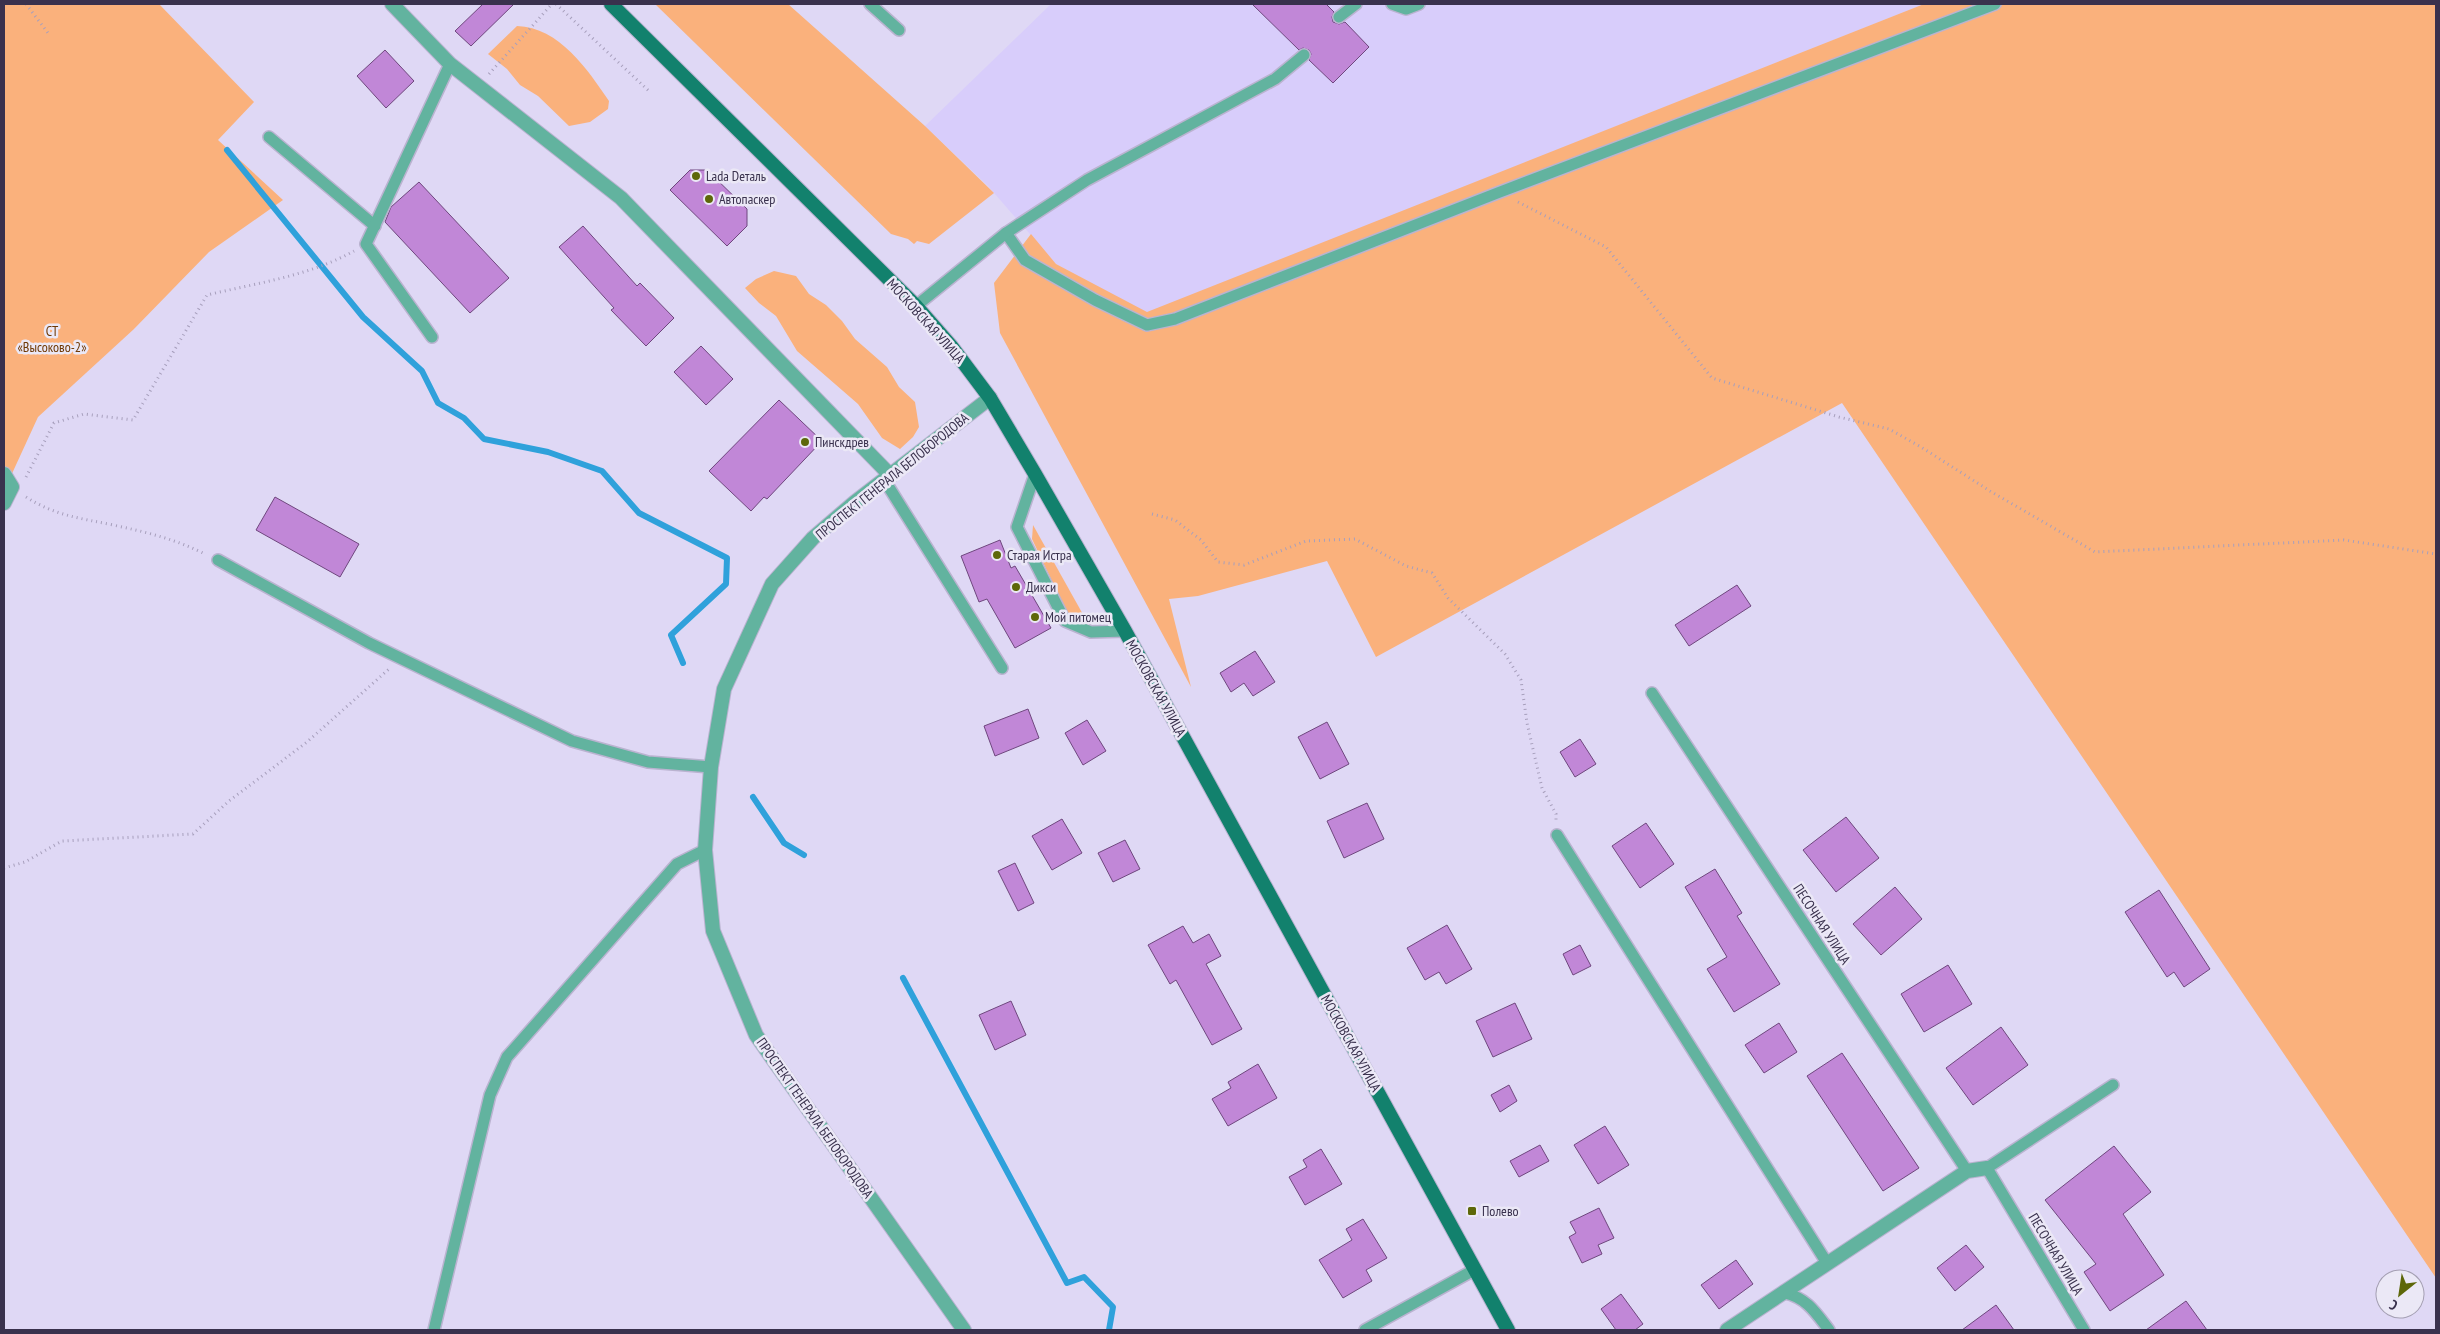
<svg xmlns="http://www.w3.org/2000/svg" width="2440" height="1334" font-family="'PT Sans Narrow',sans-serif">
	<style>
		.built { fill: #d8cdfb }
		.green { fill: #fab17c }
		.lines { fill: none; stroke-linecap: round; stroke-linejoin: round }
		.stream { stroke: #2fa1db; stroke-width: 6 }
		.building { fill: #c187d7; stroke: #6f477e }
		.service-casing { stroke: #bab3d0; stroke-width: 14 }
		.minor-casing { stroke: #bab3d0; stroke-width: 16 }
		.primary-casing { stroke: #bab3d0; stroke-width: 16 }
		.path { stroke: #a79fbc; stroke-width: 3; stroke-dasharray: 1 4; stroke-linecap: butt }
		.service { stroke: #62b39f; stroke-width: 11 }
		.minor { stroke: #62b39f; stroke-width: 14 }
		.primary { stroke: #12816d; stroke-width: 14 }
		.poi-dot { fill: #5d6709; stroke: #ebe8f6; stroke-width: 2 }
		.labels { text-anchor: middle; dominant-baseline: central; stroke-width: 5; stroke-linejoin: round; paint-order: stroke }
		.poi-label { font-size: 14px; fill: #39314d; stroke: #ebe8f6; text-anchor: start }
		.street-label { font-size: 14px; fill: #39314d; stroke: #ebe8f6 }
		.park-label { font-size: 14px; fill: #6e3804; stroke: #ebe8f6 }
	</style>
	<rect width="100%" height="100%" fill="#dfd8f5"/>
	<path class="built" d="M1051 4H1924L1147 313 1056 264 988 186 925 126Z"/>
	<g class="green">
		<path d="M4 4H159L254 102 218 140 283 200 209 252 134 329 38 417 4 491Z"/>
		<path d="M655 4H788L925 126 994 193 929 244 917 241 914 244 908 239 891 234Z"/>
		<path d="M1924 4H2436V1278L1842 403 1376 657 1327 561 1198 596 1169 599 1191 687 1000 333 994 283 1031 234 1056 264 1147 312Z"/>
		<path d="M517 26C559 27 588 70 609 101L608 109 590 122 569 126 538 96 520 85 507 69 488 54Z"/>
		<path d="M774 271 796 276 809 294 826 305 842 321 855 339 887 367 899 387 915 402 919 427 913 437 900 449 882 438 858 404 797 351 776 316 759 303 745 288 756 279Z"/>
		<path d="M1033 525 1085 618 1068 615 1032 539Z"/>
	</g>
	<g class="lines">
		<g class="stream">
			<path d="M227 150 363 317 422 371 438 403 464 418 484 439 548 452 602 471 639 513 727 558 726 584 671 635 683 663"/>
			<path d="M753 797 784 843 804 855"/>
			<path d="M903 978 1067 1283 1084 1277 1113 1307 1109 1330"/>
		</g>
	</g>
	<g class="building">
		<path d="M483 4H514L471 46 455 31Z"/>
		<path d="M1252 4H1326L1334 12 1332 17 1333 22 1339 24 1345 22 1369 47 1333 83 1309 60 1311 54 1309 50 1303 48 1299 50Z"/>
		<path d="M385 50 414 81 386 108 357 76Z"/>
		<path d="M690 170H707L747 209V226L727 246 670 190Z"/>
		<path d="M419 182 509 278 470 313 385 222 391 207Z"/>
		<path d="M583 226 637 286 640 283 674 318 646 346 611 310 614 308 559 247Z"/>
		<path d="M701 346 733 379 706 405 674 372Z"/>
		<path d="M779 400 822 441 767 499 764 497 751 511 709 471Z"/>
		<path d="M275 497 359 544 340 577 256 530Z"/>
		<path d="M1000 540 1011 568 1015 566 1051 628 1015 648 987 599 979 602 961 556Z"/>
		<path d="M1737 585 1751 606 1689 646 1675 625Z"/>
		<path d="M1255 651 1275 682 1253 696 1244 683 1231 692 1220 673Z"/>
		<path d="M1028 709 1039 738 995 756 984 726Z"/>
		<path d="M1087 720 1106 751 1083 765 1065 733Z"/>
		<path d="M1327 722 1349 764 1320 779 1298 737Z"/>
		<path d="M1580 739 1596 764 1575 777 1560 752Z"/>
		<path d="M1367 803 1384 839 1344 858 1327 821Z"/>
		<path d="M1846 817 1879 858 1836 892 1803 850Z"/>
		<path d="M1062 819 1082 853 1052 870 1032 836Z"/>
		<path d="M1646 823 1674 864 1640 888 1612 846Z"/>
		<path d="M1125 840 1140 869 1113 882 1098 853Z"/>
		<path d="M1015 863 1034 903 1018 911 998 871Z"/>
		<path d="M1715 869 1742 913 1737 916 1780 984 1734 1012 1707 969 1727 957 1685 887Z"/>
		<path d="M1895 887 1922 919 1881 955 1853 924Z"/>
		<path d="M2159 890 2210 969 2184 987 2174 972 2167 977 2125 912Z"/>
		<path d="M1447 925 1472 969 1446 984 1439 972 1425 980 1407 948Z"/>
		<path d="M1183 926 1193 943 1209 934 1221 956 1206 964 1242 1029 1212 1045 1176 980 1170 984 1148 945Z"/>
		<path d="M1580 945 1591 966 1573 975 1563 954Z"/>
		<path d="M1948 965 1972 1004 1924 1032 1901 994Z"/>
		<path d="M1011 1001 1026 1035 995 1050 979 1015Z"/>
		<path d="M1515 1003 1532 1039 1493 1057 1476 1021Z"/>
		<path d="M1779 1023 1797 1052 1764 1073 1745 1045Z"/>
		<path d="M2001 1027 2028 1065 1973 1105 1946 1068Z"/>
		<path d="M1842 1053 1919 1168 1883 1191 1807 1076Z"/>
		<path d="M1258 1064 1277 1098 1228 1126 1212 1099 1231 1088 1228 1082Z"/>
		<path d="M1509 1085 1517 1101 1500 1112 1491 1095Z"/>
		<path d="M1605 1126 1629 1165 1598 1184 1574 1145Z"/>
		<path d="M1540 1145 1549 1161 1519 1177 1510 1161Z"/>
		<path d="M2114 1146 2151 1192 2123 1214 2164 1275 2110 1311 2084 1272 2096 1264 2045 1200Z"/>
		<path d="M1321 1149 1342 1184 1305 1205 1289 1177 1307 1167 1303 1160Z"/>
		<path d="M1599 1208 1614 1238 1598 1245 1602 1254 1582 1263 1569 1237 1576 1233 1570 1222Z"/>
		<path d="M1363 1219 1387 1258 1366 1270 1372 1281 1343 1298 1319 1260 1352 1240 1346 1229Z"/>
		<path d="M1966 1245 1984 1267 1955 1291 1937 1268Z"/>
		<path d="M1736 1260 1753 1284 1719 1309 1701 1285Z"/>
		<path d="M1621 1294 1643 1324 1635 1330H1616L1601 1309Z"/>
		<path d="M2186 1301 2207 1330H2146Z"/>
		<path d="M1996 1305 2014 1330H1962Z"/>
	</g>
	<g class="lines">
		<g class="service-casing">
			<g id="service">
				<path d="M870 4 899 30"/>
				<path d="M1392 4 1406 9 1419 4"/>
				<path d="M1339 17 1356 4"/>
				<path d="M269 137 375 226"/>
				<path d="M1006 233 1025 260 1095 300 1147 325 1175 319 1500 192 1995 4"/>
				<path d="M916 306 1006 233 1087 180 1275 79 1304 55"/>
				<path d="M432 337 366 244 450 64"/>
				<path d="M1035 474 1017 527 1065 621 1091 632 1125 631"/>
				<path d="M885 481 1002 668"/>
				<path d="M218 560 369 643 572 741 648 762 711 767"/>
				<path d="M1652 693 1967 1171"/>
				<path d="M1557 835 1827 1263"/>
				<path d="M1785 1293C1807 1298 1816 1313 1829 1330"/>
				<path d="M434 1330 490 1095 507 1057 677 864 705 850"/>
				<path d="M1365 1330 1474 1270"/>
				<path d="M2084 1330 1987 1168 2113 1085"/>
			</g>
		</g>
		<g class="minor-casing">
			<g id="minor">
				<path d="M392 4 450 64 621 198 891 476"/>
				<path d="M4 474 12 487 4 503"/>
				<path d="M964 1330 756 1035 713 931 705 850 711 767 724 689 772 584 813 538 855 502 990 398"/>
				<path d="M1727 1330 1967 1171 1987 1168"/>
			</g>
		</g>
		<g class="primary-casing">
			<path id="primary" d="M611 4 916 306 951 346 990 398 1035 474 1125 631 1508 1330"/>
		</g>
		<g class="path">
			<path d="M26 4 48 33"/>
			<path d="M556 4 650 92"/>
			<path d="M489 74 552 4"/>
			<path d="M1518 202 1606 247 1712 378 1839 417 1889 429 1921 447 1990 491 2095 552 2344 540 2436 554"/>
			<path d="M26 477 54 423 84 414 133 420 207 295C257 283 309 276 354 251"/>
			<path d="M26 497C56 516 80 518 113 525 146 532 175 539 205 554"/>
			<path d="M1152 514 1175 520 1201 540 1218 562 1244 565 1306 541 1355 539 1406 566 1432 573 1448 598 1505 654 1521 680 1527 723 1542 788 1556 814V820"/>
			<path d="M4 868 25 862 62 841 193 834 229 801 307 742 389 669"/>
		</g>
		<use href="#service" class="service"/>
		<use href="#minor" class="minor"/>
		<use href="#primary" class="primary"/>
	</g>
	<g class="poi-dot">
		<circle cx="696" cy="176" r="5"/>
		<circle cx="709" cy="199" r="5"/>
		<circle cx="805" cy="442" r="5"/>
		<circle cx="997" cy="555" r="5"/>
		<circle cx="1016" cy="587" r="5"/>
		<circle cx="1035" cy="617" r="5"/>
		<rect x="1467" y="1206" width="10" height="10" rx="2.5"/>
	</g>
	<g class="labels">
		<g class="poi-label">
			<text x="706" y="176">Lada Dеталь</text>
			<text x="719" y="199">Автопаскер</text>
			<text x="815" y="442">Пинскдрев</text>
			<text x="1007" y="555">Старая Истра</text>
			<text x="1026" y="587">Дикси</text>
			<text x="1045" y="617">Мой питомец</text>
			<text x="1482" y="1211">Полево</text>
		</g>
		<g class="street-label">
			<text transform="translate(926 321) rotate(48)">МОСКОВСКАЯ УЛИЦА</text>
			<text transform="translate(892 476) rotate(-39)">ПРОСПЕКТ ГЕНЕРАЛА БЕЛОБОРОДОВА</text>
			<text transform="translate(1156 688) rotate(61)">МОСКОВСКАЯ УЛИЦА</text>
			<text transform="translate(1822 924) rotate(57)">ПЕСОЧНАЯ УЛИЦА</text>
			<text transform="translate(1351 1043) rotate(61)">МОСКОВСКАЯ УЛИЦА</text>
			<text transform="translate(815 1118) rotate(55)">ПРОСПЕКТ ГЕНЕРАЛА БЕЛОБОРОДОВА</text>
			<text transform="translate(2056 1254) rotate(59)">ПЕСОЧНАЯ УЛИЦА</text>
		</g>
		<g class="park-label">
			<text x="52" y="331">СТ<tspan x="52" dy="16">«Высоково-2»</tspan></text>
		</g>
	</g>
	<rect width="2440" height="1334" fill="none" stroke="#39314d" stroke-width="10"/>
	<g transform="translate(2400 1294) rotate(210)"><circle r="24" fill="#ebe8f6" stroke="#a49fb2"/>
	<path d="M0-4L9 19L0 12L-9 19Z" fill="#5d6709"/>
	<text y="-8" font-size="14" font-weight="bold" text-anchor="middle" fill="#39314d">С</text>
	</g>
</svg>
